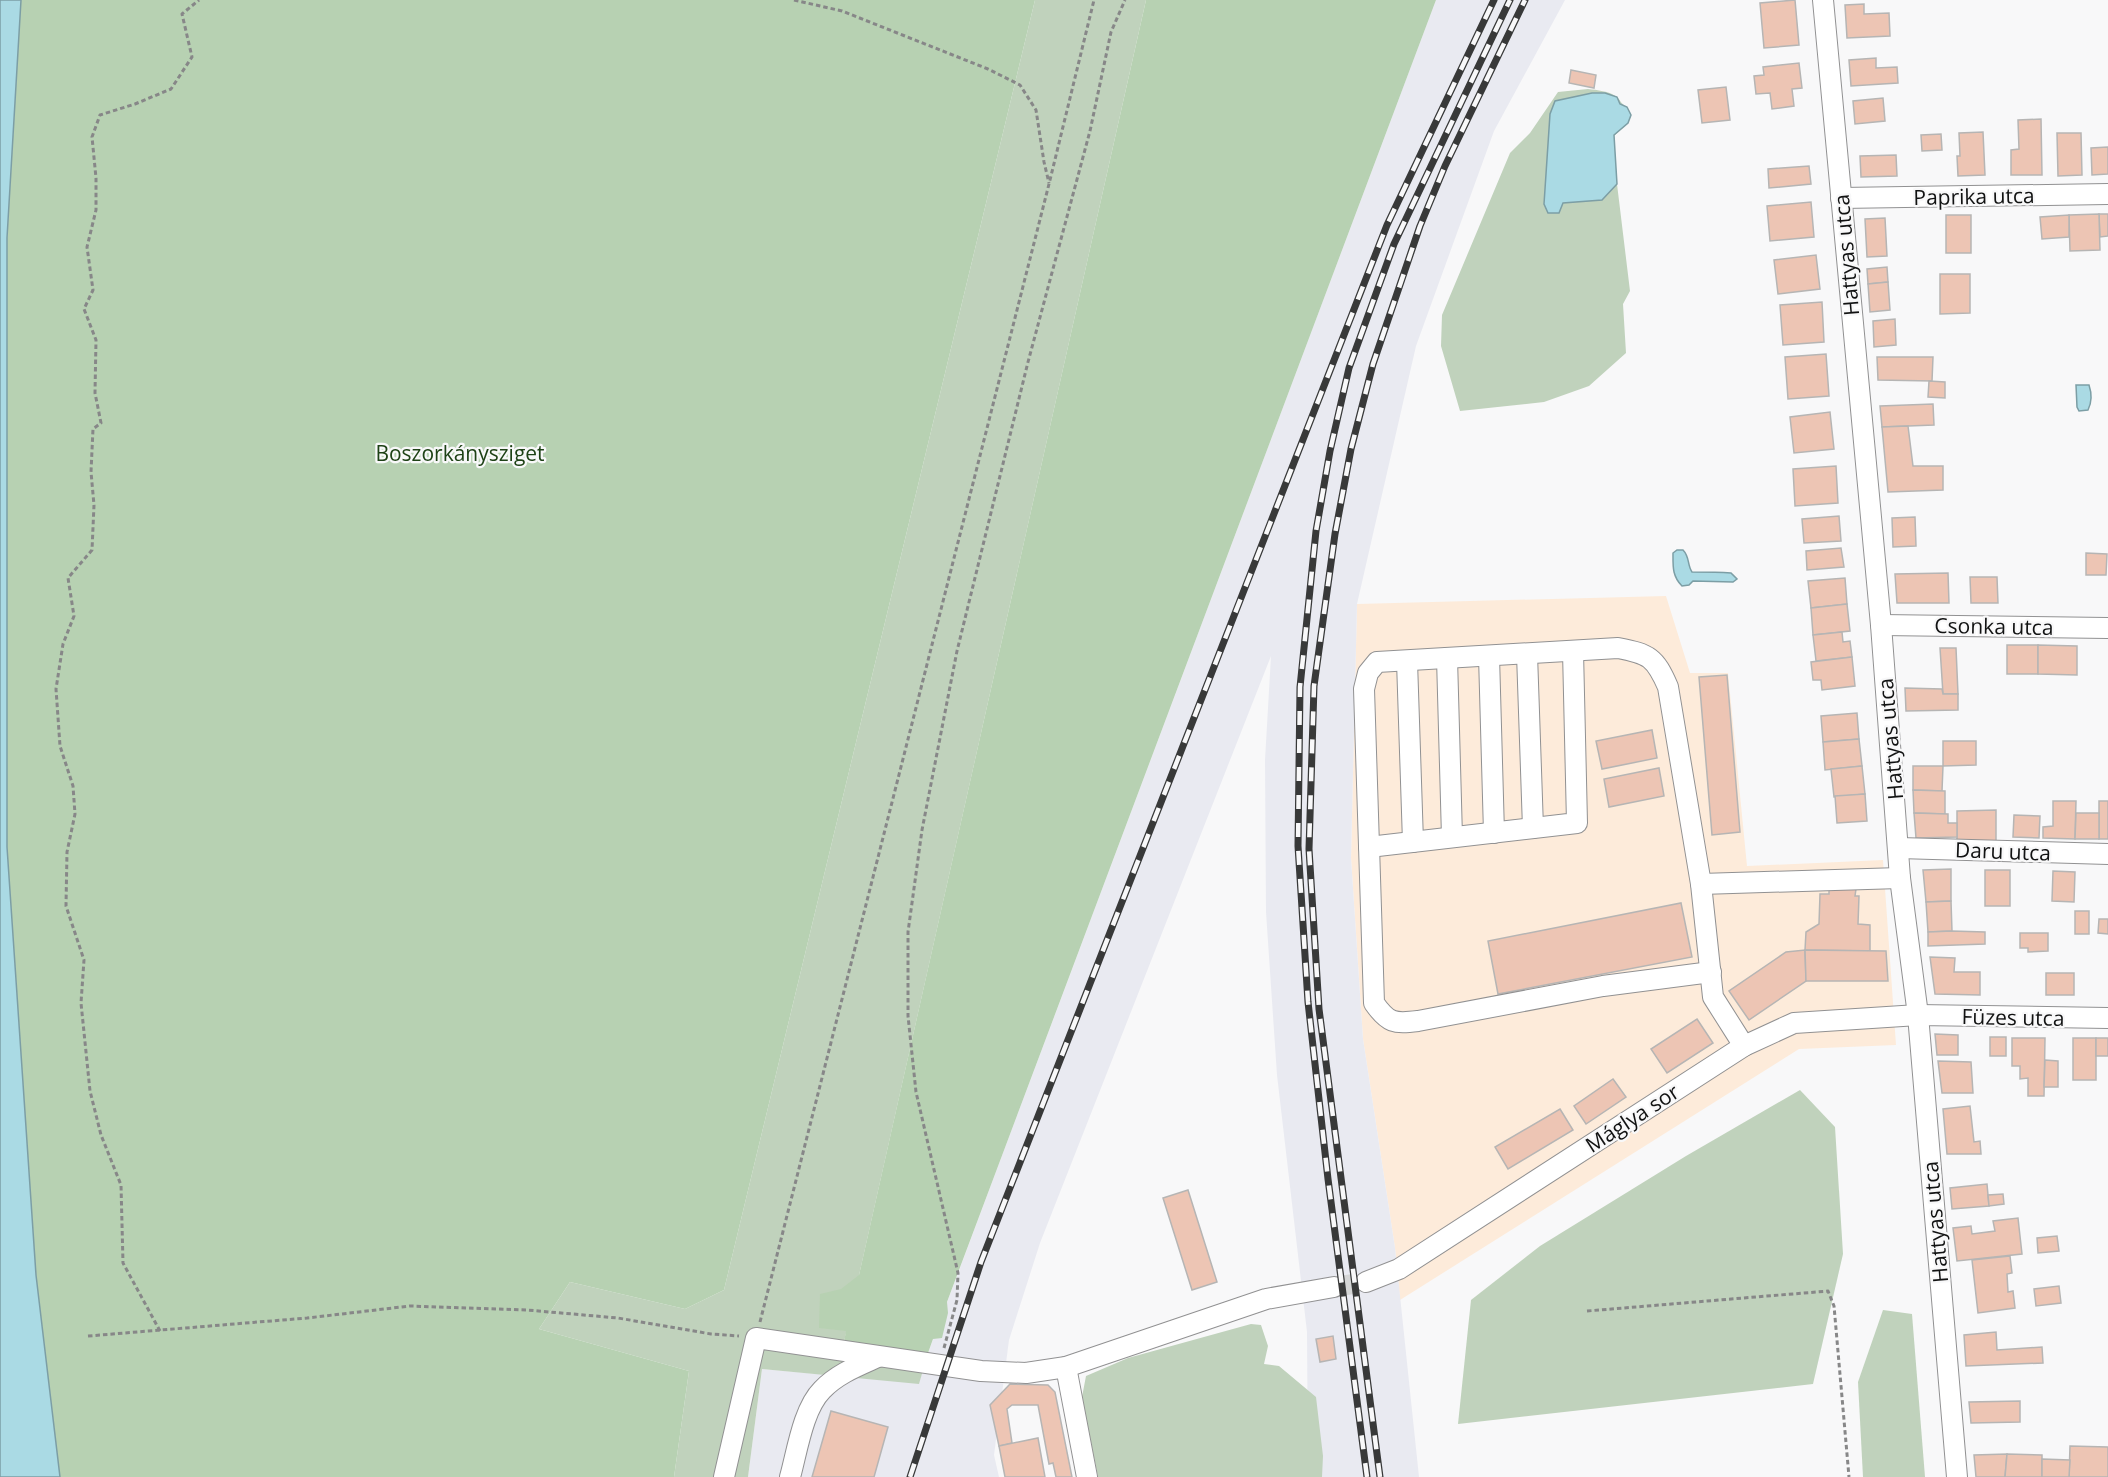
<svg xmlns="http://www.w3.org/2000/svg" width="2108" height="1477" font-family="'Open Sans',sans-serif">
	<style>
		.industrial { fill: #fdebda }
		.built { fill: #e9eaf1 }
		.green { fill: #c0d2bc }
		.forest { fill: #b7d1b2 }
		.water { fill: #aadae4; stroke: #7c9ea5; stroke-width: 1.5 }
		.building { fill: #edc5b4; stroke: #b6b5b4; stroke-width: 1.5 }
		.lines { fill: none; stroke-linecap: round; stroke-linejoin: round }
		.minor-tunnel { stroke: #d5d6d6; stroke-width: 20; stroke-dasharray: 20 10; stroke-linecap: butt }
		.minor-casing { stroke: #919192; stroke-width: 22 }
		.path { stroke: #878788; stroke-width: 3; stroke-dasharray: 4.5 3; stroke-linecap: butt }
		.minor { stroke: #fff; stroke-width: 20 }
		.rail-casing { stroke: #383939; stroke-width: 7 }
		.rail { stroke: #f8f8f9; stroke-width: 4.5; stroke-dasharray: 14; stroke-linecap: butt }
		.labels { text-anchor: middle; dominant-baseline: central; stroke-width: 4.5; stroke-linejoin: round; paint-order: stroke }
		.street-label { font-size: 21px; fill: #111212; stroke: #f8f8f9 }
		.park-label { font-size: 21px; fill: #1e4216; stroke: #f8f8f9 }
	</style>
	<rect width="100%" height="100%" fill="#f8f8f9"/>
	<path class="industrial" d="M1666 596 1690 673H1728L1747 866 1883 860 1896 1045 1799 1049 1400 1300 1395 1248 1363 1039 1351 858 1357 604Z"/>
	<path class="built" d="M1436 0H1565L1494 131 1416 346 1357 604 1351 858 1363 1039 1395 1248 1419 1477H1308L1307 1332 1277 1075 1266 912 1265 760 1271 656 1040 1243 1009 1340 994 1455 999 1477H748L762 1369 919 1383 928 1353Z"/>
	<g class="green">
		<path d="M1035 0H1146L844 1342 928 1353 919 1384 762 1369 748 1477H674L689 1371 539 1329 570 1282 685 1309 724 1290Z"/>
		<path d="M1588 89C1597 90 1609 91 1617 97 1621 101 1621 104 1627 107L1631 115 1628 123 1614 136 1617 184 1630 291 1623 304 1626 353 1589 386 1544 402 1460 411 1441 346 1442 315 1510 153 1530 133 1558 92Z"/>
		<path d="M1800 1090 1835 1127 1843 1254 1813 1384 1458 1424 1471 1300 1540 1246 1686 1156Z"/>
		<path d="M1883 1310 1912 1314 1925 1477H1863L1858 1382Z"/>
		<path d="M1251 1324 1261 1325 1268 1346 1264 1364 1279 1366 1316 1397 1323 1456 1322 1477H1098L1082 1397 1086 1376 1128 1358Z"/>
	</g>
	<g class="forest">
		<path d="M21 0H1035L724 1290 685 1309 570 1282 539 1329 689 1371 674 1477H60L36 1275 7 847V238Z"/>
		<path d="M1146 0H1436L947 1302 948 1313 942 1338 933 1339 928 1353 844 1342 846 1331 819 1328 820 1294 841 1289 859 1275Z"/>
	</g>
	<g class="water">
		<path d="M0 0H21L7 238V847L36 1275 60 1477H0Z"/>
		<path d="M1592 93H1605L1617 97 1620 104 1627 107 1631 115 1628 123 1614 135 1617 184 1602 200 1563 203 1559 213H1548L1544 204 1550 114 1555 101Z"/>
		<path d="M2076 385H2089C2092 394 2092 402 2088 410L2079 411 2077 407Z"/>
		<path d="M1677 550H1683C1690 557 1687 565 1692 572 1706 572 1718 572 1731 573L1737 579 1733 582 1693 581 1689 585 1682 586C1672 576 1673 566 1673 553Z"/>
	</g>
	<g class="building">
		<path d="M1795 0 1799 45 1764 48 1760 3Z"/>
		<path d="M1864 4V14L1889 13 1890 36 1847 38 1845 5Z"/>
		<path d="M1876 58V68L1897 67 1898 83 1851 86 1849 60Z"/>
		<path d="M1799 63 1802 88 1792 89 1794 106 1772 109 1770 93 1756 94 1754 76 1764 75 1763 67Z"/>
		<path d="M1571 70 1596 75 1594 88 1569 83Z"/>
		<path d="M1726 87 1730 120 1702 123 1698 90Z"/>
		<path d="M1883 98 1885 121 1855 124 1853 101Z"/>
		<path d="M2041 119 2042 175H2011V150L2019 149 2018 120Z"/>
		<path d="M1983 132 1985 175 1958 176 1957 156H1960L1959 133Z"/>
		<path d="M2057 133H2081L2082 175 2058 176Z"/>
		<path d="M1941 134 1942 150 1922 151 1921 135Z"/>
		<path d="M2108 147V174L2092 175 2091 148Z"/>
		<path d="M1896 155 1897 176 1861 177 1860 156Z"/>
		<path d="M1809 166 1811 184 1769 188 1768 169Z"/>
		<path d="M1811 202 1814 237 1770 241 1767 206Z"/>
		<path d="M2099 214H2108V236L2100 237Z"/>
		<path d="M2099 214 2100 250 2070 251 2069 215Z"/>
		<rect x="1946" y="215" width="25" height="38"/>
		<path d="M2069 215V237L2042 239 2040 217Z"/>
		<path d="M1885 218 1887 256 1867 257 1865 219Z"/>
		<path d="M1816 255 1820 289 1778 294 1774 260Z"/>
		<path d="M1887 267 1888 282 1868 284 1867 269Z"/>
		<path d="M1940 274H1970V313L1940 314Z"/>
		<path d="M1888 282 1890 310 1870 312 1868 284Z"/>
		<path d="M1822 302 1824 342 1783 345 1780 305Z"/>
		<path d="M1895 319 1896 345 1874 347 1873 321Z"/>
		<path d="M1826 354 1829 396 1788 399 1785 357Z"/>
		<path d="M1877 357H1933L1932 381 1878 380Z"/>
		<path d="M1929 381 1945 382V398L1928 397Z"/>
		<path d="M1933 404 1934 425 1882 427 1880 406Z"/>
		<path d="M1830 412 1834 449 1794 453 1790 417Z"/>
		<path d="M1908 426 1913 466H1943V490L1888 492 1882 427Z"/>
		<path d="M1836 466 1838 503 1795 506 1793 469Z"/>
		<path d="M1839 516 1841 541 1804 543 1802 519Z"/>
		<path d="M1915 517 1916 546 1893 547 1892 518Z"/>
		<path d="M1841 548 1844 567 1807 570 1806 551Z"/>
		<path d="M2086 553 2107 554 2106 575H2086Z"/>
		<path d="M1948 573 1949 603H1897L1895 574Z"/>
		<path d="M1970 577H1997L1998 603H1971Z"/>
		<path d="M1845 578 1847 604 1811 608 1808 581Z"/>
		<path d="M1847 604 1850 631 1813 635 1811 608Z"/>
		<path d="M1842 632 1843 642 1850 641 1852 657 1816 661 1813 635Z"/>
		<rect x="2007" y="645" width="31" height="29"/>
		<path d="M2038 645 2077 646V675L2038 674Z"/>
		<path d="M1940 648H1956L1958 694H1943Z"/>
		<path d="M1852 657 1855 686 1822 690 1821 680H1813L1811 662Z"/>
		<path d="M1727 675 1740 832 1712 835 1699 677Z"/>
		<path d="M1905 688 1942 689 1943 694H1958V710L1906 711Z"/>
		<path d="M1857 713 1859 739 1823 742 1821 716Z"/>
		<path d="M1652 730 1657 758 1602 769 1596 741Z"/>
		<path d="M1859 739 1862 766 1825 770 1823 742Z"/>
		<path d="M1943 741H1976V765L1943 766Z"/>
		<path d="M1862 766 1865 794 1834 797 1831 769Z"/>
		<path d="M1913 766H1943L1942 791 1913 790Z"/>
		<path d="M1659 768 1664 796 1609 807 1604 779Z"/>
		<path d="M1913 790 1945 791V814L1914 813Z"/>
		<path d="M1865 794 1867 821 1837 823 1835 796Z"/>
		<path d="M2053 801H2076L2075 839 2043 838V827L2053 826Z"/>
		<rect x="2099" y="801" width="9" height="38"/>
		<path d="M1996 810V841L1957 842V811Z"/>
		<path d="M1914 813 1948 814V823H1957V837L1916 838Z"/>
		<path d="M2076 813H2099V839H2075Z"/>
		<path d="M2014 815 2040 816 2039 838 2013 837Z"/>
		<path d="M1951 869V901L1926 902 1923 870Z"/>
		<rect x="1985" y="870" width="25" height="36"/>
		<path d="M2053 871 2075 872 2074 902 2052 901Z"/>
		<path d="M1829 888 1856 889 1855 896H1859L1858 924 1870 925V951L1805 950 1806 932 1819 924 1820 894H1829Z"/>
		<path d="M1951 901 1952 931 1928 932 1926 902Z"/>
		<path d="M1681 903 1692 957 1498 994 1488 941Z"/>
		<rect x="2075" y="911" width="14" height="23"/>
		<path d="M2099 919H2108V934L2098 933Z"/>
		<path d="M1952 931 1985 932V944L1928 946V932Z"/>
		<path d="M2020 933H2048V951L2028 952V948H2020Z"/>
		<path d="M1805 950 1806 981 1749 1020 1729 991 1786 952Z"/>
		<path d="M1805 950 1886 951 1888 981H1806Z"/>
		<path d="M1930 957 1955 958 1954 972H1980V995L1935 994Z"/>
		<rect x="2046" y="973" width="28" height="22"/>
		<path d="M1697 1019 1713 1043 1667 1073 1651 1049Z"/>
		<path d="M1935 1034 1958 1035V1055H1937Z"/>
		<rect x="1990" y="1037" width="16" height="19"/>
		<path d="M2012 1038H2045L2044 1096H2028V1078L2020 1079V1066H2012Z"/>
		<rect x="2073" y="1038" width="23" height="42"/>
		<rect x="2096" y="1038" width="12" height="18"/>
		<path d="M2045 1060 2058 1061V1087H2044Z"/>
		<path d="M1938 1061 1971 1062 1973 1093H1942Z"/>
		<path d="M1613 1079 1626 1097 1586 1124 1574 1106Z"/>
		<path d="M1970 1106 1974 1142 1980 1141 1981 1154H1947L1943 1109Z"/>
		<path d="M1560 1109 1573 1130 1508 1169 1495 1147Z"/>
		<path d="M1987 1184 1989 1206 1952 1209 1950 1188Z"/>
		<path d="M1188 1190 1217 1282 1192 1290 1163 1198Z"/>
		<path d="M2003 1194 2004 1204 1989 1206 1988 1195Z"/>
		<path d="M2018 1218 2022 1254 1957 1261 1953 1228 1971 1226 1972 1234 1995 1231 1993 1221Z"/>
		<path d="M2057 1236 2059 1251 2038 1253 2037 1238Z"/>
		<path d="M2010 1256 2012 1273 2007 1274 2008 1292 2013 1291 2015 1308 1978 1313 1972 1260Z"/>
		<path d="M2059 1286 2061 1303 2036 1306 2034 1289Z"/>
		<path d="M1996 1332 1997 1350 2042 1347 2043 1363 1966 1366 1964 1335Z"/>
		<path d="M1333 1336 1336 1359 1320 1362 1316 1339Z"/>
		<path d="M1010 1384 1048 1385 1055 1392 1072 1477H1056L1053 1463 1049 1464 1038 1405H1012L1007 1409 1012 1443 999 1446 990 1405Z"/>
		<path d="M2020 1401V1422L1971 1423 1969 1402Z"/>
		<path d="M831 1411 888 1427 874 1477H812Z"/>
		<path d="M1038 1438 1045 1477H1005L999 1446Z"/>
		<path d="M2070 1446 2108 1447V1477H2069Z"/>
		<path d="M2007 1454 2005 1477H1976L1974 1455Z"/>
		<path d="M2007 1454 2042 1455V1477H2005Z"/>
		<path d="M2042 1459 2070 1460 2069 1477H2042Z"/>
	</g>
	<g class="lines">
		<path class="minor-tunnel" d="M1334 1287 1366 1282"/>
		<g class="minor-casing">
			<g id="minor">
				<path d="M1823 0 1881 625 1900 878 1918 1015 1957 1477"/>
				<path d="M1841 198 2108 194"/>
				<path d="M1881 625 2108 628"/>
				<path d="M1527 654 1533 828"/>
				<path d="M1489 656 1494 833"/>
				<path d="M1447 658 1452 837"/>
				<path d="M1407 661 1413 842"/>
				<path d="M1369 847 1577 823 1573 651"/>
				<path d="M1899 848 2108 854"/>
				<path d="M1701 884 1713 997 1744 1046"/>
				<path d="M1711 972 1603 986 1418 1021C1394 1024 1388 1023 1374 1003L1364 689 1368 673 1377 662 1618 648C1649 654 1655 657 1668 687L1701 884 1900 878"/>
				<path d="M1366 1282 1399 1269 1744 1046 1794 1023 1918 1015 2108 1018"/>
				<path d="M1066 1367 1087 1477"/>
				<path d="M724 1477 756 1338 981 1371 1026 1373 1066 1367 1266 1299 1334 1287"/>
				<path d="M790 1477C797 1452 803 1409 822 1390 837 1374 858 1366 878 1357"/>
			</g>
		</g>
		<g class="path">
			<path d="M794 0 842 11 988 69 1020 85 1036 110 1044 162 1049 183"/>
			<path d="M1587 1311 1828 1291 1834 1306 1849 1477"/>
			<path d="M760 1322 1049 184 1094 0"/>
			<path d="M160 1331 123 1263 121 1185 101 1135 90 1091 81 1003 84 960 66 906 67 852 75 814 73 786 60 746 56 689 63 644 74 616 68 578 92 550 94 505 91 472 93 429 101 423 95 393 96 340 84 309 93 290 87 247 96 210V178L92 137 100 115 135 104 171 89 192 57 182 14 199 0"/>
			<path d="M88 1336 307 1318 410 1306 527 1310 618 1318 711 1334 739 1336"/>
			<path d="M944 1348 957 1300 958 1273 916 1092 908 1016V932L922 830 957 651 1028 362 1090 131 1111 32 1125 0"/>
		</g>
		<use href="#minor" class="minor"/>
		<g class="rail-casing">
			<g id="rail">
				<path d="M910 1477 981 1262 1387 225 1494 0"/>
				<path d="M1367 1477 1328 1179 1308 1002 1298 846 1300 687 1316 531 1330 451 1349 368 1394 244 1510 0"/>
				<path d="M1380 1477 1319 1009 1309 849 1314 686 1335 534 1351 449 1373 364 1420 226 1445 166 1525 0"/>
			</g>
		</g>
		<use href="#rail" class="rail"/>
	</g>
	<g class="labels">
		<g class="street-label">
			<text transform="translate(1974 196) rotate(-1)">Paprika utca</text>
			<text transform="translate(1846 255) rotate(-95)">Hattyas utca</text>
			<text transform="translate(1994 626) rotate(1)">Csonka utca</text>
			<text transform="translate(1890 739) rotate(-95)">Hattyas utca</text>
			<text transform="translate(2003 851) rotate(2)">Daru utca</text>
			<text transform="translate(2013 1017) rotate(1)">Füzes utca</text>
			<text transform="translate(1632 1118) rotate(-33)">Máglya sor</text>
			<text transform="translate(1935 1222) rotate(-95)">Hattyas utca</text>
		</g>
		<g class="park-label">
			<text x="460" y="453">Boszorkánysziget</text>
		</g>
	</g>
</svg>
